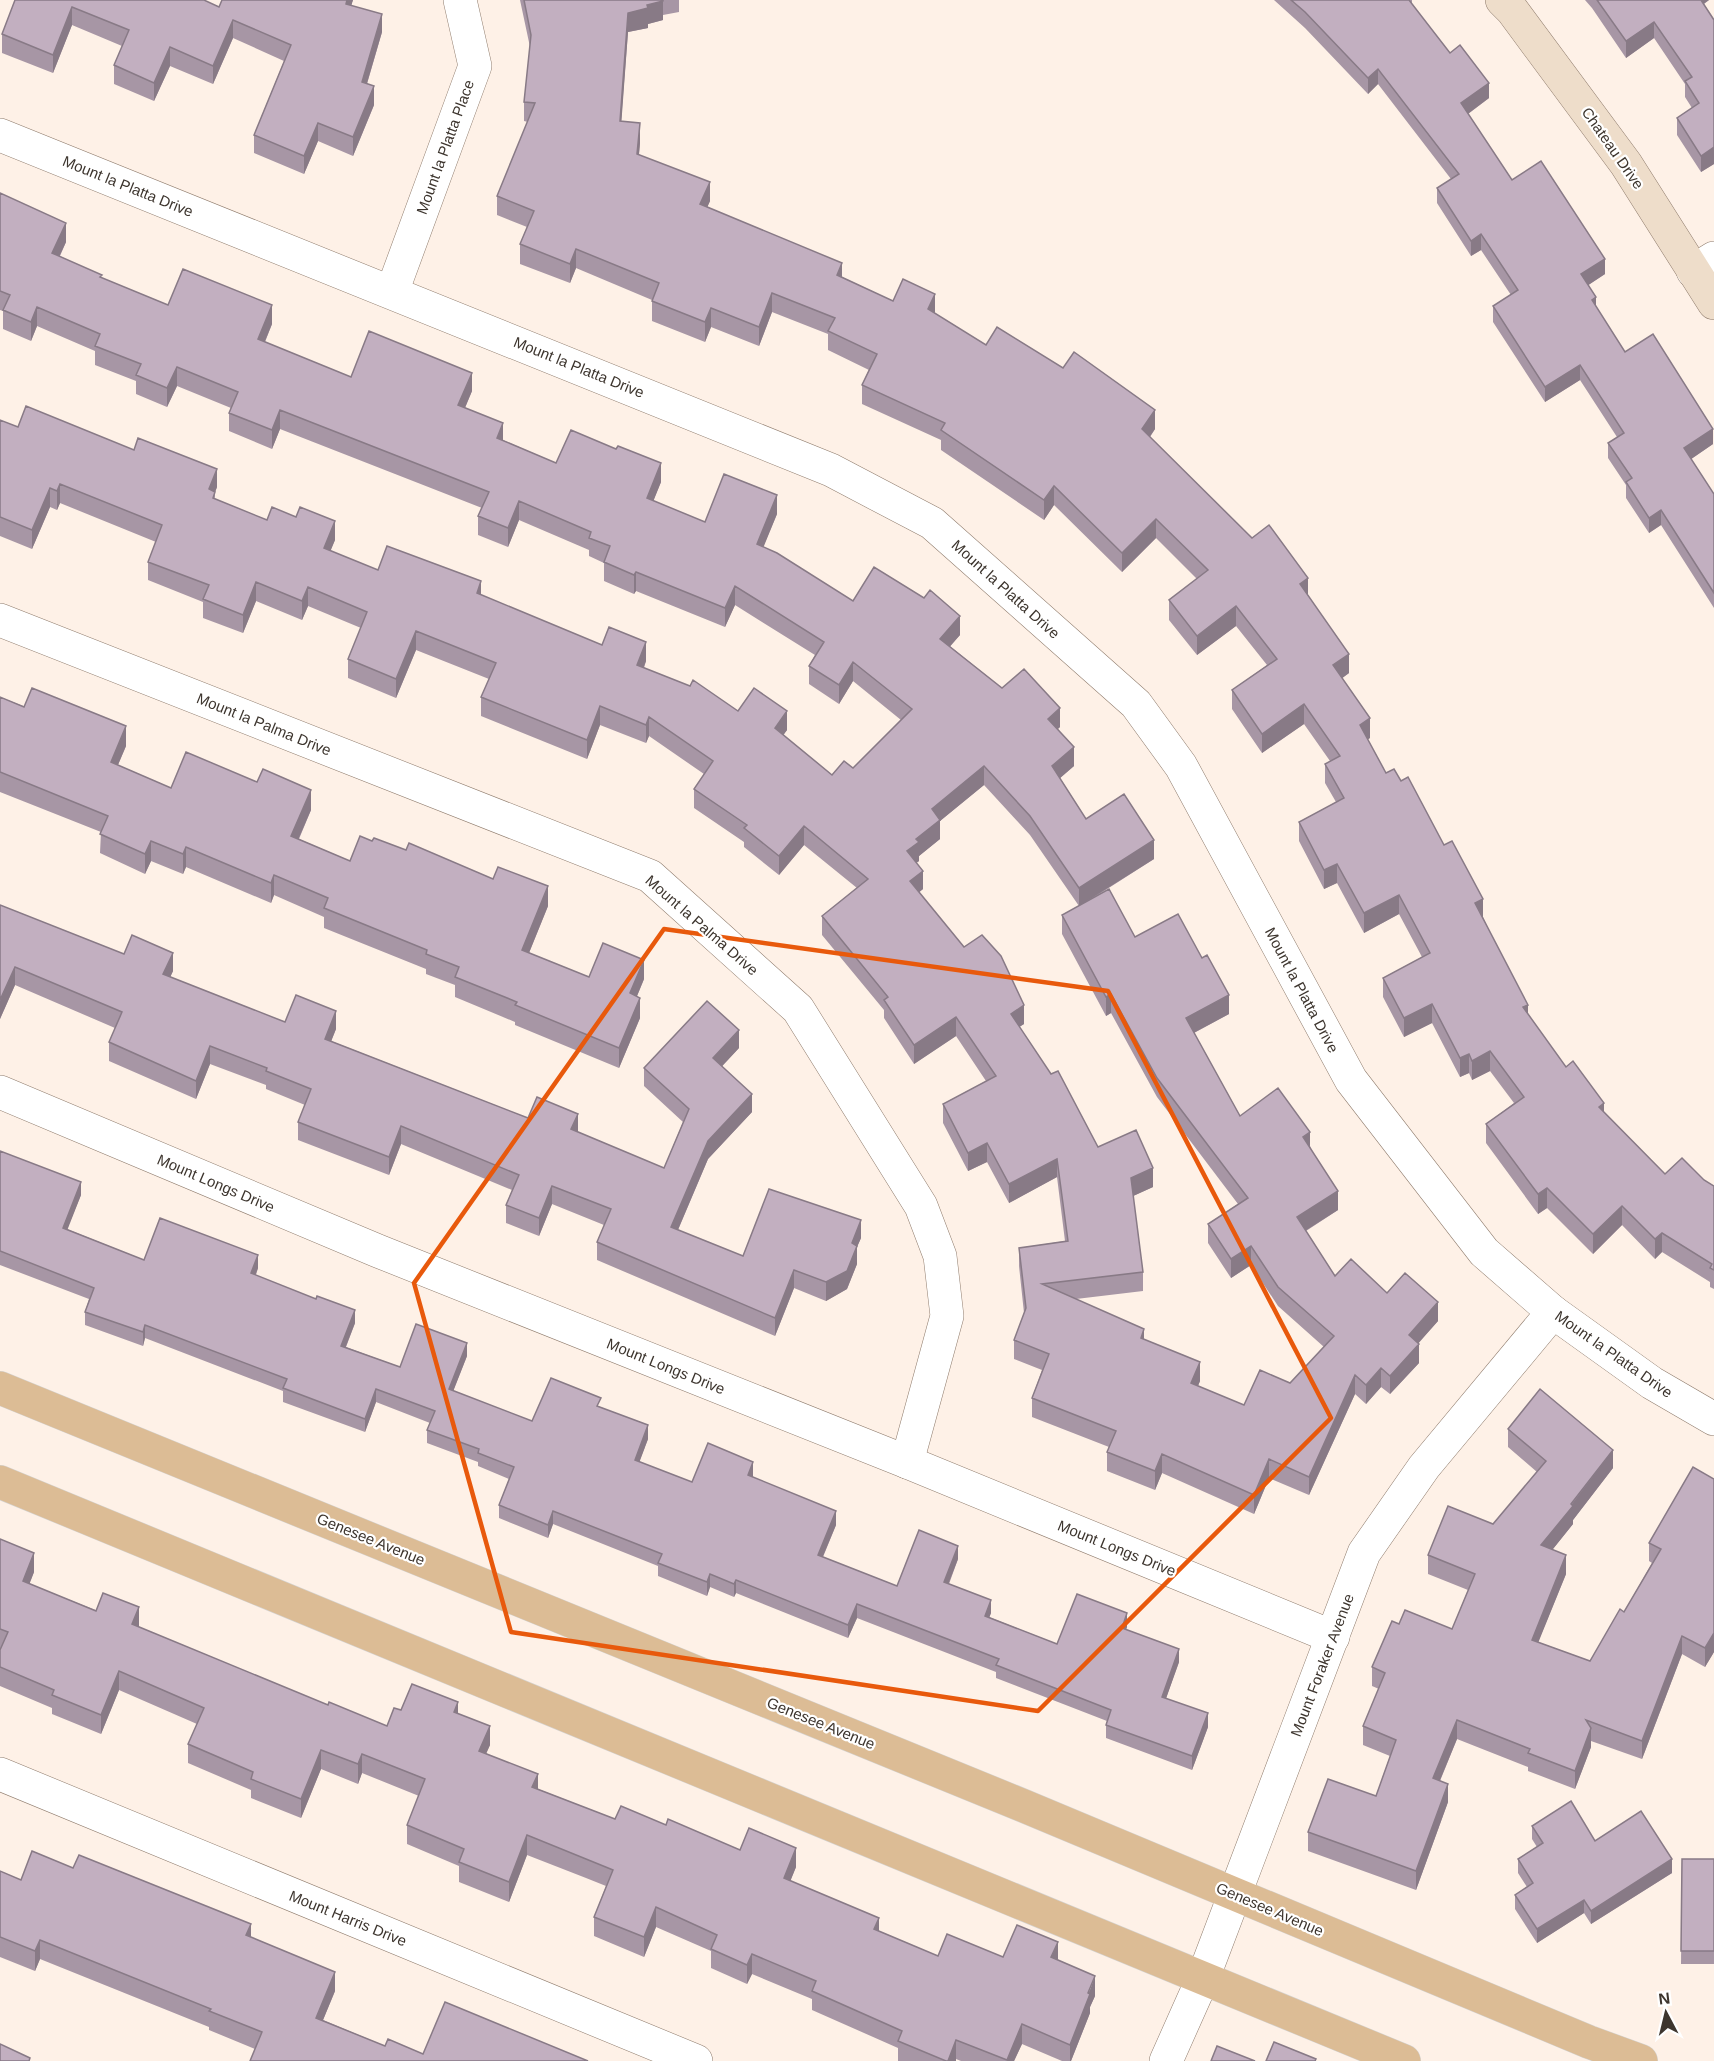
<svg xmlns="http://www.w3.org/2000/svg" width="1714" height="2061" font-family="Arial,sans-serif">
	<style>
		.lines { fill: none; stroke-linecap: round; stroke-linejoin: round }
		.street-casing { stroke: #907d6e; stroke-width: 34 }
		.secondary-casing { stroke: #907d6e; stroke-width: 34 }
		.primary-casing { stroke: #d4d3d1; stroke-width: 34 }
		.street { stroke: #fff; stroke-width: 33 }
		.secondary { stroke: #eeddca; stroke-width: 33 }
		.primary { stroke: #dcbc95; stroke-width: 33 }
		.wall { fill: #a796a5; fill-rule: evenodd }
		.shaded-wall { fill: #887a86 }
		.building { fill: #c2afc0; stroke: #887a86; stroke-width: 1.5 }
		.marked { fill: none; stroke: #e8590c; stroke-width: 4.5; stroke-linejoin: round }
		.labels { text-anchor: middle; dominant-baseline: central; stroke-width: 4.5; stroke-linejoin: round; paint-order: stroke }
		.street-label { font-size: 15px; fill: #3d352e; stroke: #fff }
	</style>
	<rect width="100%" height="100%" fill="#fef1e7"/>
	<g class="lines">
		<g class="street-casing">
			<g id="street">
				<path d="M0 135 831 470 932 523 1136 704 1181 766 1351 1080 1484 1252 1553 1312 1652 1383 1714 1419"/>
				<path d="M1693 271 1714 258"/>
				<path d="M392 292 475 66 460 0"/>
				<path d="M0 620 650 876 798 1009 921 1206 940 1256 947 1316 907 1462"/>
				<path d="M0 1092 378 1251 907 1462 1333 1637"/>
				<path d="M0 1774 696 2061"/>
				<path d="M1166 2061 1203 1978 1364 1553 1424 1467 1553 1312"/>
			</g>
		</g>
		<g class="secondary-casing">
			<path id="secondary" d="M1502 0 1512 10 1626 164 1714 303"/>
		</g>
		<g class="primary-casing">
			<g id="primary">
				<path d="M0 1388 1024 1806 1589 2042 1641 2061"/>
				<path d="M0 1482 1404 2061"/>
			</g>
		</g>
		<use href="#street" class="street"/>
		<use href="#secondary" class="secondary"/>
		<use href="#primary" class="primary"/>
	</g>
	<g class="wall">
		<path d="M15 0 219 7 222 0H353L351 5 382 32 367 84 374 105 353 156 318 141 304 174 254 153V135L284 61 233 38 213 84 170 66 154 101 114 84V65L122 46 72 25 53 73 2 53V34Z"/>
		<path d="M520 0H679V12L663 15V20L648 24V28L628 32 621 122 640 143 639 155 710 201 707 207 842 277 893 301 935 314 986 345 1155 429 1150 437 1308 595 1349 673 1342 678 1370 738 1367 739 1386 773 1401 781 1444 845 1483 917 1528 1015 1566 1067 1604 1112 1665 1174 1704 1180 1714 1186V1289L1710 1287V1282L1662 1252 1655 1259 1622 1225 1593 1254 1547 1208 1538 1214 1486 1143V1124L1514 1103 1490 1071 1472 1080 1469 1073 1460 1077 1432 1023 1404 1037 1383 997V978L1422 957 1399 914 1364 933 1337 883 1324 889 1299 841V822L1336 802 1325 783V764L1330 761 1304 724 1262 753 1232 709V690L1267 665 1236 626 1197 655 1169 620V600L1197 579 1156 538 1122 572 1054 505 1044 520 941 450V440L862 404V385L869 370 828 350V334L772 312 759 346 711 327 705 342 652 321V300L576 268 570 283 520 264V244L527 227 497 215V196L528 122 524 121V102L530 47Z"/>
		<path d="M1274 0H1412V4L1450 53 1489 98 1468 114 1512 180 1605 274 1588 285 1596 307 1625 352 1713 444 1691 459 1714 494V608L1661 525 1649 533 1626 498V485L1608 458V443L1617 437 1580 380 1545 402 1493 322V306L1511 295 1481 250 1471 256 1437 203V188L1451 179 1378 84 1368 94 1305 28Z"/>
		<path d="M1585 0H1709L1704 4 1714 20V164L1701 172 1677 135V118L1692 108 1685 97V84L1654 38 1626 58 1592 8Z"/>
		<path d="M0 193 66 242 60 256 102 278 168 305 272 324 265 342 351 377 472 391 465 408 503 440 556 463 661 482 653 501 705 522 777 514 763 547 853 601 960 635 950 646 1002 688 1060 727 1058 729 1074 766 1060 778 1086 819 1154 859 1090 900 1229 1014 1194 1033 1240 1116 1310 1146 1338 1210 1306 1231 1335 1276 1387 1293 1438 1321 1418 1343 1419 1363 1390 1394 1381 1387 1366 1404 1355 1394 1309 1495 1269 1478 1254 1514 1162 1473 1155 1490 1107 1471V1452L1109 1447 1032 1417V1398L1042 1370 1014 1359V1340L1024 1313 1019 1266V1248L1065 1241 1057 1177 1009 1203 987 1162 968 1171 943 1123V1104L986 1081 956 1036 914 1064 884 1018V1010L822 935V916L857 888 804 845 779 875 744 847V842L694 808V789L704 774 649 736 646 743 600 725 587 759 481 716V697L489 679 416 650 396 698 348 678V659L361 628 308 606 302 620 256 601 243 633 203 618V602L148 580V562L156 542 60 503 57 510 50 507 32 549 0 536V420L18 427 217 487 215 492V499L267 520 335 540 330 551 378 570 481 595 602 645 646 661 644 668 738 711 787 730 783 735 832 775 853 768 901 720 853 681 839 704 809 684V666L815 655 735 605 725 627 636 591 634 594 604 581V563L589 556V550L519 520 508 547 478 535V516L482 508 280 429 272 449 229 431V413L231 408 177 386 167 407 136 394V381L95 365V351L37 326 31 341 3 329V311L0 310ZM984 785 1030 835 1079 906 1062 915V934L1106 1016 1111 1013 1157 1097 1238 1204 1208 1224V1243L1231 1278 1251 1265 1278 1306 1324 1347 1290 1383 1244 1405 1198 1386 1200 1381 1144 1340 1076 1299 1143 1291V1272L1133 1196 1153 1187 1098 1147 1019 1027 1024 1024 919 892 923 889 916 863 919 861V856L940 839V821Z"/>
		<path d="M0 697 126 746 118 765 171 788 311 810 299 839 350 861 548 906 529 953 589 977 644 979 637 996 640 1018 619 1068 515 1025V1022L455 997V985L426 974V969L324 928V917L274 895 271 903 186 867 183 874 151 861 145 874 100 853 101 832 0 792Z"/>
		<path d="M0 905 124 954 173 971 170 977 285 1022 336 1029 331 1041 528 1118 577 1132 664 1168 683 1122 644 1086V1068L739 1048 722 1066 752 1112 708 1159 678 1230 743 1256 861 1238 857 1247V1264L847 1289 826 1301 794 1288 775 1336 597 1260V1242L604 1225 552 1204 539 1236 506 1223V1205L512 1190 401 1144 389 1175 298 1140V1122L305 1105 266 1089V1085L210 1064 196 1099 109 1061V1042L115 1028 15 985 0 1019Z"/>
		<path d="M0 1151 81 1195 67 1229 144 1260 258 1268 256 1275 355 1323 346 1347 400 1367 467 1356 453 1391 532 1421 601 1407 648 1439 639 1462 692 1482 753 1476V1477L836 1525 823 1557 897 1586 958 1559 949 1584 991 1613 989 1617 1057 1644 1127 1627 1126 1629 1179 1662 1166 1698 1208 1727 1192 1770 1106 1738V1725L1107 1721 996 1678V1672L857 1618 848 1638 736 1593 734 1597 710 1587 707 1596 658 1576V1566L553 1524 548 1538 499 1518V1505L509 1479 478 1466V1462L427 1443V1430L430 1423 376 1402 365 1432 283 1402V1391L145 1338 143 1346 85 1325V1312L89 1299 0 1265Z"/>
		<path d="M1508 1429 1613 1468 1573 1520V1524L1552 1550 1566 1574 1538 1642 1590 1661 1624 1612 1652 1563 1649 1561V1543L1714 1479V1652L1705 1667 1682 1654 1642 1759 1591 1741V1747L1575 1789 1528 1771V1767L1457 1739 1440 1781 1448 1802 1416 1890 1308 1851V1832L1376 1796 1390 1756 1363 1745V1726L1379 1689 1372 1686V1667L1399 1624 1452 1629 1468 1590 1428 1574V1555L1493 1524 1537 1472 1508 1447Z"/>
		<path d="M0 1539 34 1572 29 1584 139 1627 328 1705 387 1726 401 1710 458 1713 490 1745 486 1753 538 1789 615 1819 666 1825 740 1850 796 1867 790 1881 879 1931 938 1956 1003 1957 1058 1960 1095 1996 1090 2007V2013L1071 2061H1062L1022 2044 1014 2061H961L956 2059V2061H898V2048L812 2010V1999L752 1974 747 1984 711 1968V1951L656 1927 644 1957 594 1936V1917L606 1886 586 1878 527 1855 509 1902 459 1882V1866L407 1844V1825L419 1796 362 1773 358 1784 321 1769 301 1818 251 1798V1790L188 1763V1744L197 1724 119 1690 101 1734 52 1714V1708L0 1686Z"/>
		<path d="M1532 1826 1595 1841 1672 1873 1591 1924 1584 1913 1537 1943 1515 1909V1895L1527 1887 1518 1873V1859L1537 1847 1532 1839Z"/>
		<path d="M1682 1859H1714V1964H1681Z"/>
		<path d="M73 1868 251 1937 335 1991 323 2020 385 2046 423 2054 588 2061 255 2049 209 2030V2027L40 1959 35 1971 0 1957V1871L21 1880Z"/>
	</g>
	<g class="shaded-wall">
		<path d="M347 0H353L346 23V4Z"/>
		<path d="M1696 0H1709L1696 9Z"/>
		<path d="M663 1V20L648 24V28L628 32 620 141V121L628 13 647 5Z"/>
		<path d="M72 7V25L53 73V55Z"/>
		<path d="M382 14V32L362 100V82Z"/>
		<path d="M233 20V38L213 84V66Z"/>
		<path d="M1654 22V38L1626 58V41Z"/>
		<path d="M170 47V66L154 101V83Z"/>
		<path d="M1378 69V84L1368 94V78Z"/>
		<path d="M1489 83V98L1461 119V103Z"/>
		<path d="M374 86V105L353 156V137Z"/>
		<path d="M318 123V141L304 174V156Z"/>
		<path d="M640 123V143L637 173V154Z"/>
		<path d="M1714 147V164L1701 172V156Z"/>
		<path d="M710 182V201L700 224V204Z"/>
		<path d="M66 223V242L52 272V253Z"/>
		<path d="M1481 234V250L1471 256V241Z"/>
		<path d="M576 249V268L570 283V264Z"/>
		<path d="M1605 259V274L1581 290V274Z"/>
		<path d="M842 263V283L837 275Z"/>
		<path d="M772 293V312L759 346V327Z"/>
		<path d="M935 294V313L928 309Z"/>
		<path d="M1596 297V312L1592 300Z"/>
		<path d="M272 305V324L258 358V339Z"/>
		<path d="M37 307V326L31 341V322Z"/>
		<path d="M711 308V327L705 342V322Z"/>
		<path d="M1580 365V380L1545 402V387Z"/>
		<path d="M177 367V386L167 407V388Z"/>
		<path d="M472 373V391L458 424V405Z"/>
		<path d="M280 410V429L272 449V430Z"/>
		<path d="M1155 410V429L1142 448V429Z"/>
		<path d="M503 423V442L497 438Z"/>
		<path d="M1713 429V444L1684 464V448Z"/>
		<path d="M661 463V482L647 517V498Z"/>
		<path d="M217 469V487L209 508V489Z"/>
		<path d="M60 484V503L57 510V491Z"/>
		<path d="M1054 486V505L1044 520V500Z"/>
		<path d="M50 488V507L32 549V530Z"/>
		<path d="M777 495V514L757 563V544Z"/>
		<path d="M519 501V520L508 547V528Z"/>
		<path d="M1661 510V525L1649 533V518Z"/>
		<path d="M1156 519V538L1122 572V553Z"/>
		<path d="M335 521V540L324 567V548Z"/>
		<path d="M636 572V591L634 594V575Z"/>
		<path d="M1308 578V598L1300 584Z"/>
		<path d="M481 581V600L477 593Z"/>
		<path d="M256 582V601L243 633V615Z"/>
		<path d="M735 586V605L725 627V608Z"/>
		<path d="M308 587V606L302 620V601Z"/>
		<path d="M1236 606V626L1197 655V636Z"/>
		<path d="M960 616V635L940 658V639Z"/>
		<path d="M416 631V650L396 698V679Z"/>
		<path d="M646 642V661L637 684V665Z"/>
		<path d="M1349 654V673L1333 685V665Z"/>
		<path d="M853 662V681L839 704V685Z"/>
		<path d="M1304 704V724L1262 753V734Z"/>
		<path d="M600 706V725L587 759V740Z"/>
		<path d="M1060 708V727L1048 737V719Z"/>
		<path d="M787 711V730L775 747V728Z"/>
		<path d="M649 717V736L646 743V725Z"/>
		<path d="M1370 718V738L1360 745V725Z"/>
		<path d="M126 726V746L111 781V762Z"/>
		<path d="M1074 747V766L1052 785V766Z"/>
		<path d="M984 766V785L940 821V839L919 856V861L907 870V851L916 839 932 809Z"/>
		<path d="M311 790V810L291 856V836Z"/>
		<path d="M804 826V845L779 875V856Z"/>
		<path d="M1154 840V859L1079 906V888Z"/>
		<path d="M151 841V861L145 874V854Z"/>
		<path d="M186 847V867L183 874V854Z"/>
		<path d="M1337 864V883L1324 889V870Z"/>
		<path d="M923 871V889L910 900V881Z"/>
		<path d="M274 875V895L271 903V883Z"/>
		<path d="M548 886V906L522 970V950Z"/>
		<path d="M1399 895V914L1364 933V913Z"/>
		<path d="M1483 899V918L1475 903Z"/>
		<path d="M173 953V971L163 993V974Z"/>
		<path d="M644 960V979L630 1013V993Z"/>
		<path d="M15 967V985L0 1019V1001Z"/>
		<path d="M1111 994V1013L1106 1016V997Z"/>
		<path d="M1229 995V1014L1186 1037V1018Z"/>
		<path d="M640 998V1018L619 1068V1048Z"/>
		<path d="M1432 1004V1023L1404 1037V1018Z"/>
		<path d="M1024 1005V1024L1011 1032V1014Z"/>
		<path d="M1528 1005V1024L1523 1007Z"/>
		<path d="M336 1011V1029L325 1057V1039Z"/>
		<path d="M956 1017V1036L914 1064V1045Z"/>
		<path d="M739 1030V1048L713 1076V1058Z"/>
		<path d="M210 1046V1064L196 1099V1081Z"/>
		<path d="M1490 1051V1071L1472 1080V1061Z"/>
		<path d="M1469 1054V1073L1460 1077V1058Z"/>
		<path d="M752 1094V1112L708 1159 671 1246V1227L708 1141Z"/>
		<path d="M1604 1103V1123L1599 1107Z"/>
		<path d="M578 1114V1132L571 1148V1129Z"/>
		<path d="M401 1126V1144L389 1175V1157Z"/>
		<path d="M1310 1132V1151L1303 1137Z"/>
		<path d="M987 1143V1162L968 1171V1153Z"/>
		<path d="M1057 1159V1177L1009 1203V1184Z"/>
		<path d="M1153 1168V1187L1131 1197V1178Z"/>
		<path d="M81 1182V1195L63 1241V1228Z"/>
		<path d="M552 1186V1204L539 1236V1218Z"/>
		<path d="M1547 1188V1208L1538 1214V1194Z"/>
		<path d="M1338 1191V1210L1297 1236V1217Z"/>
		<path d="M1622 1206V1225L1593 1254V1234Z"/>
		<path d="M861 1220V1238L857 1247V1264L847 1289 826 1301V1282L852 1243Z"/>
		<path d="M1662 1233V1252L1655 1259V1239Z"/>
		<path d="M1251 1246V1265L1231 1278V1259Z"/>
		<path d="M258 1255V1268L251 1286V1273Z"/>
		<path d="M794 1270V1288L775 1336V1318Z"/>
		<path d="M1438 1302V1321L1409 1354V1335Z"/>
		<path d="M355 1310V1323L341 1359V1346Z"/>
		<path d="M145 1325V1338L143 1346V1332Z"/>
		<path d="M1144 1329V1348L1141 1338Z"/>
		<path d="M467 1343V1356L449 1402V1389Z"/>
		<path d="M1419 1344V1363L1390 1394V1376Z"/>
		<path d="M1200 1362V1381L1191 1402V1383Z"/>
		<path d="M1381 1368V1387L1366 1404V1385Z"/>
		<path d="M1355 1375V1394L1309 1495V1477Z"/>
		<path d="M376 1389V1402L365 1432V1419Z"/>
		<path d="M648 1425V1439L635 1474V1460Z"/>
		<path d="M1613 1450V1468L1573 1520V1524L1541 1564V1545Z"/>
		<path d="M1162 1454V1473L1155 1490V1471Z"/>
		<path d="M1269 1459V1478L1254 1514V1495Z"/>
		<path d="M753 1462V1476L748 1489V1475Z"/>
		<path d="M553 1511V1524L548 1538V1525Z"/>
		<path d="M836 1511V1525L818 1568V1555Z"/>
		<path d="M958 1546V1559L944 1595V1582Z"/>
		<path d="M34 1553V1572L23 1601V1581Z"/>
		<path d="M1566 1555V1574L1532 1658V1640Z"/>
		<path d="M710 1574V1587L707 1596V1582Z"/>
		<path d="M736 1580V1593L734 1597V1584Z"/>
		<path d="M991 1600V1613L985 1629V1616Z"/>
		<path d="M857 1604V1618L848 1638V1625Z"/>
		<path d="M139 1607V1627L132 1624Z"/>
		<path d="M1127 1613V1627L1122 1641V1628Z"/>
		<path d="M1714 1633V1652L1705 1667V1648Z"/>
		<path d="M1682 1636V1654L1642 1759V1741Z"/>
		<path d="M1179 1649V1662L1162 1710V1697Z"/>
		<path d="M119 1671V1690L101 1734V1715Z"/>
		<path d="M458 1702V1722L454 1712Z"/>
		<path d="M1208 1713V1727L1192 1770V1756Z"/>
		<path d="M1457 1720V1739L1433 1797V1778Z"/>
		<path d="M490 1726V1745L479 1770V1751Z"/>
		<path d="M1591 1728V1747L1575 1789V1771Z"/>
		<path d="M321 1750V1769L301 1818V1799Z"/>
		<path d="M362 1754V1773L358 1784V1764Z"/>
		<path d="M538 1774V1793L532 1787Z"/>
		<path d="M1448 1784V1802L1416 1890V1871Z"/>
		<path d="M527 1835V1855L509 1902V1882Z"/>
		<path d="M796 1848V1867L784 1897V1878Z"/>
		<path d="M1672 1859V1873L1591 1924V1911Z"/>
		<path d="M1584 1900V1913L1537 1943V1929Z"/>
		<path d="M656 1907V1927L644 1957V1937Z"/>
		<path d="M879 1918V1938L874 1929Z"/>
		<path d="M251 1924V1943L246 1935Z"/>
		<path d="M40 1940V1959L35 1971V1951Z"/>
		<path d="M1058 1942V1962L1051 1957Z"/>
		<path d="M752 1954V1974L747 1984V1965Z"/>
		<path d="M335 1972V1991L316 2037V2018Z"/>
		<path d="M1095 1976V1996L1090 2007V2013L1071 2061H1070V2045Z"/>
		<path d="M1022 2024V2044L1014 2061H1007Z"/>
		<path d="M956 2040V2061H948Z"/>
	</g>
	<g class="building">
		<path d="M15 0H204L219 7 222 0H347L346 4 382 14 362 82 374 86 353 137 318 123 304 156 254 135 291 45 233 20 213 66 170 47 154 83 114 65 129 30 72 7 53 55 2 34Z"/>
		<path d="M524 0H663V1L647 5 648 8 628 13 620 121 640 123 637 154 710 182 700 204 842 263 837 275 893 301 903 279 935 294 928 309 986 345 997 327 1063 368 1074 352 1155 410 1142 429 1252 538 1269 525 1308 578 1300 584 1349 654 1333 665 1370 718 1360 725 1386 773 1394 769 1401 781 1408 777 1444 845 1452 841 1483 899 1475 903 1528 1005 1523 1007 1566 1067 1573 1061 1604 1103 1599 1107 1665 1174 1682 1158 1704 1180 1714 1186V1270L1710 1268 1712 1264 1662 1233 1655 1239 1622 1206 1593 1234 1547 1188 1538 1194 1486 1124 1524 1097 1490 1051 1472 1061 1469 1054 1460 1058 1432 1004 1404 1018 1383 978 1430 953 1399 895 1364 913 1337 864 1324 870 1299 822 1344 798 1325 764 1340 756 1304 704 1262 734 1232 690 1277 659 1236 606 1197 636 1169 600 1208 570 1156 519 1122 553 1054 486 1044 500 941 430 945 423 862 385 877 354 828 331 835 318 772 293 759 327 711 308 705 322 652 301 659 283 576 249 570 264 520 244 534 211 497 196 535 103 524 102 531 35Z"/>
		<path d="M1291 0H1409L1450 53 1460 45 1489 83 1461 103 1512 180 1541 161 1605 259 1581 274 1596 297 1592 300 1625 352 1653 334 1713 429 1684 448 1714 494V593L1661 510 1649 518 1626 482 1632 478 1608 443 1624 433 1580 365 1545 387 1493 306 1518 290 1481 234 1471 241 1437 188 1459 174 1378 69 1368 78 1305 12Z"/>
		<path d="M1597 0H1701L1714 20V147L1701 156 1677 118 1699 103 1685 81 1692 77 1654 22 1626 41Z"/>
		<path d="M0 193 66 223 52 253 102 275 100 277 168 305 183 269 272 305 258 339 351 377 369 331 472 373 458 405 503 423 497 438 556 463 571 430 616 449 618 446 661 463 647 498 705 522 724 474 777 495 757 544 777 553 853 601 874 567 924 598 930 590 960 616 940 639 1002 688 1024 669 1060 708 1048 719 1074 747 1052 766 1086 819 1124 794 1154 840 1079 888 1030 816 984 766 932 809 940 820 916 839 919 842 907 851 923 871 910 881 964 947 982 935 1001 956 1024 1005 1011 1014 1051 1074 1058 1071 1098 1147 1136 1130 1153 1168 1131 1178 1143 1272 1042 1284 1144 1329 1141 1338 1200 1362 1191 1383 1244 1405 1260 1370 1290 1383 1334 1336 1278 1287 1251 1246 1231 1259 1208 1224 1248 1198 1157 1078 1111 994 1106 997 1062 915 1109 889 1135 937 1178 914 1202 958 1207 955 1229 995 1186 1018 1240 1116 1278 1088 1310 1132 1303 1137 1338 1191 1297 1217 1335 1276 1351 1259 1387 1293 1405 1273 1438 1302 1409 1335 1419 1344 1390 1376 1381 1368 1366 1385 1355 1375 1309 1477 1269 1459 1254 1495 1162 1454 1155 1471 1107 1452 1116 1431 1032 1398 1049 1354 1014 1340 1026 1308 1019 1248 1068 1241 1057 1159 1009 1184 987 1143 968 1153 943 1104 996 1076 956 1017 914 1045 884 1000 888 997 822 916 868 879 804 826 779 856 744 828 747 825 694 789 713 761 649 717 646 725 600 706 587 740 481 697 496 663 416 631 396 679 348 659 367 612 308 587 302 601 256 582 243 615 203 599 209 585 148 562 162 525 60 484 57 491 50 488 32 530 0 517V420L18 427 26 406 134 450 138 438 217 469 209 489 215 492 213 498 267 520 272 507 296 517 300 507 335 521 324 548 378 570 387 546 481 581 477 593 602 645 609 627 646 642 637 665 690 686 693 680 738 711 754 688 787 711 775 728 832 775 844 761 853 768 912 709 853 662 839 685 809 666 824 642 735 586 725 608 636 572 634 575 604 562 610 546 589 538 591 532 519 501 508 528 478 516 489 492 280 410 272 430 229 413 238 392 177 367 167 388 136 375 141 364 95 346 100 334 37 307 31 322 3 310 10 295 0 291Z"/>
		<path d="M32 688 126 726 111 762 171 788 186 752 257 782 263 769 311 790 291 836 350 861 360 836 372 841 374 838 406 850 409 843 493 879 498 867 548 886 522 950 589 977 603 943 644 960 630 993 640 998 619 1048 515 1005 517 1002 455 977 459 967 426 954 427 950 324 908 328 898 274 875 271 883 186 847 183 854 151 841 145 854 100 834 108 816 0 772V697L24 707Z"/>
		<path d="M0 905 124 954 132 935 173 953 163 974 285 1022 296 995 336 1011 325 1039 528 1118 537 1097 578 1114 571 1129 664 1168 689 1109 644 1068 707 1001 739 1030 713 1058 752 1094 708 1141 671 1227 743 1256 769 1189 861 1220 852 1243 857 1246 847 1271 826 1282 794 1270 775 1318 597 1242 611 1209 552 1186 539 1218 506 1205 519 1175 401 1126 389 1157 298 1122 311 1089 266 1071 267 1068 210 1046 196 1081 109 1042 122 1012 15 967 0 1000Z"/>
		<path d="M0 1151 81 1182 63 1228 144 1260 160 1218 258 1255 251 1273 316 1299 317 1296 355 1310 341 1346 400 1367 416 1324 467 1343 449 1389 532 1421 551 1378 601 1398 597 1406 648 1425 635 1460 692 1482 708 1443 753 1462 748 1475 836 1511 818 1555 897 1586 919 1530 958 1546 944 1582 991 1600 985 1616 1057 1644 1077 1594 1127 1613 1122 1628 1179 1649 1162 1697 1208 1713 1192 1756 1106 1725 1111 1710 996 1665 999 1659 857 1604 848 1625 736 1580 734 1584 710 1574 707 1582 658 1563 662 1554 553 1511 548 1525 499 1505 514 1467 478 1453 479 1449 427 1430 435 1411 376 1389 365 1419 283 1388 287 1379 145 1325 143 1332 85 1312 94 1288 0 1251Z"/>
		<path d="M1540 1389 1613 1450 1571 1504 1573 1506 1541 1545 1566 1555 1532 1640 1590 1661 1620 1609 1624 1612 1661 1549 1649 1543 1693 1467 1714 1479V1633L1705 1648 1682 1636 1642 1741 1586 1720 1591 1728 1575 1771 1528 1753 1530 1749 1457 1720 1433 1778 1448 1784 1416 1871 1308 1832 1328 1779 1376 1796 1396 1740 1363 1726 1385 1673 1372 1667 1392 1621 1399 1624 1405 1610 1452 1629 1475 1574 1428 1555 1448 1506 1493 1524 1546 1461 1508 1429Z"/>
		<path d="M0 1539 34 1553 23 1581 96 1611 103 1593 139 1607 132 1624 328 1705 329 1702 387 1726 394 1708 401 1710 412 1684 458 1702 454 1712 490 1726 479 1751 538 1774 532 1787 615 1819 621 1806 666 1825 668 1819 740 1850 749 1828 796 1848 784 1878 879 1918 874 1929 938 1956 947 1934 1003 1957 1017 1925 1058 1942 1051 1957 1095 1976 1088 1993 1090 1994 1070 2045 1022 2024 1007 2060 956 2040 948 2061H946L898 2041 902 2031 812 1991 816 1981 752 1954 747 1965 711 1949 717 1935 656 1907 644 1937 594 1917 613 1870 586 1859 527 1835 509 1882 459 1862 464 1849 407 1825 425 1779 362 1754 358 1764 321 1750 301 1799 251 1779 253 1772 188 1744 204 1708 119 1671 101 1715 52 1695 54 1690 0 1667V1650L8 1632 0 1629Z"/>
		<path d="M1571 1801 1595 1841 1641 1811 1672 1859 1591 1911 1584 1900 1537 1929 1515 1895 1533 1883 1518 1859 1543 1843 1532 1826Z"/>
		<path d="M32 1851 73 1868 79 1855 251 1924 246 1935 335 1972 316 2018 385 2046 388 2039 423 2054 445 2002 588 2061H250L262 2032 209 2011 211 2009 40 1940 35 1951 0 1937V1871L21 1880Z"/>
		<path d="M1682 1859H1714V1951H1681Z"/>
		<path d="M1274 2042 1316 2059 1315 2061H1266Z"/>
		<path d="M0 2044 30 2058 29 2061H0Z"/>
		<path d="M1217 2046 1255 2061H1211Z"/>
	</g>
	<path class="marked" d="M664 929 1108 991 1331 1418 1038 1711 511 1632 414 1283Z"/>
	<g class="labels">
		<g class="street-label">
			<text transform="translate(445 147) rotate(-70)">Mount la Platta Place</text>
			<text transform="translate(1613 148) rotate(55)">Chateau Drive</text>
			<text transform="translate(128 186) rotate(22)">Mount la Platta Drive</text>
			<text transform="translate(579 367) rotate(22)">Mount la Platta Drive</text>
			<text transform="translate(1006 589) rotate(42)">Mount la Platta Drive</text>
			<text transform="translate(264 724) rotate(22)">Mount la Palma Drive</text>
			<text transform="translate(702 925) rotate(41)">Mount la Palma Drive</text>
			<text transform="translate(1302 990) rotate(62)">Mount la Platta Drive</text>
			<text transform="translate(216 1183) rotate(23)">Mount Longs Drive</text>
			<text transform="translate(1614 1354) rotate(35)">Mount la Platta Drive</text>
			<text transform="translate(666 1366) rotate(22)">Mount Longs Drive</text>
			<text transform="translate(371 1539) rotate(22)">Genesee Avenue</text>
			<text transform="translate(1117 1548) rotate(22)">Mount Longs Drive</text>
			<text transform="translate(1322 1665) rotate(-69)">Mount Foraker Avenue</text>
			<text transform="translate(821 1723) rotate(22)">Genesee Avenue</text>
			<text transform="translate(1270 1909) rotate(23)">Genesee Avenue</text>
			<text transform="translate(348 1918) rotate(22)">Mount Harris Drive</text>
		</g>
	</g>
	<g transform="translate(1666 2013) rotate(353)" stroke="#ffffff" stroke-width="4.5" paint-order="stroke">
	<path d="M0-4.5L10 22L0 15L-10 22Z" fill="#3d352e"/>
	<text y="-9" font-size="16" font-weight="bold" text-anchor="middle" fill="#3d352e">N</text>
	</g>
</svg>
